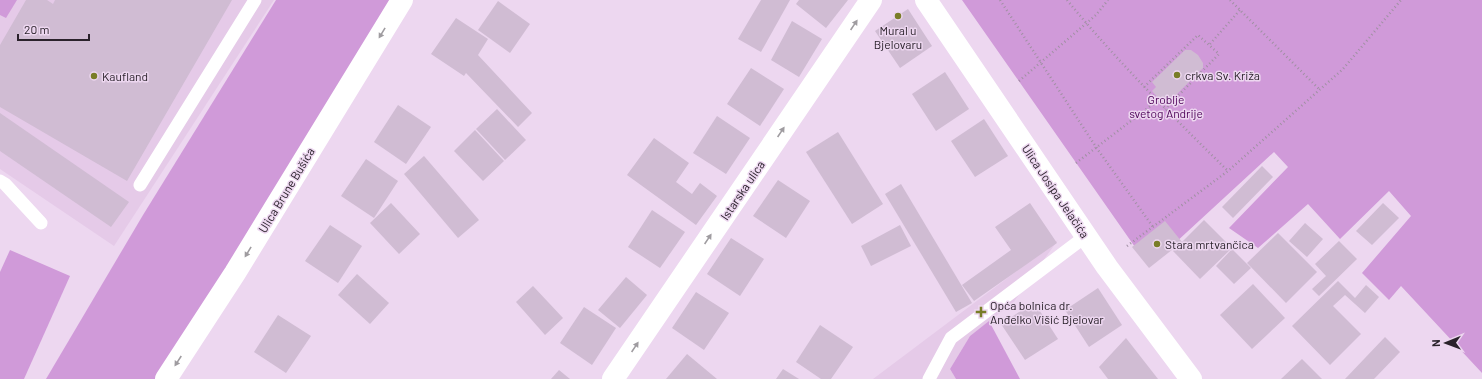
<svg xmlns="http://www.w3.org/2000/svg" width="1482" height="379" font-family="Barlow,sans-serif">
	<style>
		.built { fill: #e5cae8 }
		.green { fill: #d09ad9 }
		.building { fill: #d0bcd3 }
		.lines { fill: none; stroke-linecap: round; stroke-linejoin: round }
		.path { stroke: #a090a3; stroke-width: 2.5; stroke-dasharray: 1 3; stroke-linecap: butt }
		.lane { stroke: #fff; stroke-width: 13 }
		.street { stroke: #fff; stroke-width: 22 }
		.primary { stroke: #fff; stroke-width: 22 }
		.oneway { fill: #9f9ca0 }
		.poi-dot { fill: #797d27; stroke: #edd7f0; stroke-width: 1.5 }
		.labels { text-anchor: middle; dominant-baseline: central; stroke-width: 3; stroke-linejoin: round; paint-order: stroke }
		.poi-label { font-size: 12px; fill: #2a222b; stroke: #edd7f0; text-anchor: start }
		.park-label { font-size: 12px; fill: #4f055a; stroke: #edd7f0 }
		.street-label { font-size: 12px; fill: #2a222b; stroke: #edd7f0 }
	</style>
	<rect width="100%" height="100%" fill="#edd7f0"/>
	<g class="built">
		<path d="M0 0H274L114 246 0 169Z"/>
		<path d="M1058 240 1013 303 970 336 950 369 956 379H873Z"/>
	</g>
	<g class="green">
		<path d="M0 0H17L6 18 0 15Z"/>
		<path d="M276 0H402L166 379H46L143 215Z"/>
		<path d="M962 0H1482V373L1401 286 1389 300 1362 273 1411 216 1389 191 1340 239 1308 204 1258 248 1229 228 1288 167 1274 152 1149 267Z"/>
		<path d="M10 250 70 276 24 379H0V272Z"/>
		<path d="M989 321 1020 379H956L950 369 970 336Z"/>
	</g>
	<g class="building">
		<path d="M26 0H47L53 4 55 0H232L127 181 0 107V45Z"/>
		<path d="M761 0H790L761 52 738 39Z"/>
		<path d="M799 0H848L826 28 796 4Z"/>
		<path d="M498 1 530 24 510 53 478 30Z"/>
		<path d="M908 9 932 46 900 68 875 31Z"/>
		<path d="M456 18 488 39 478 55 532 113 518 127 466 73 464 76 431 54Z"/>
		<path d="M792 21 822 39 799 77 771 60Z"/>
		<path d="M1185 50H1191L1198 55 1203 63V68L1170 101 1166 97 1161 101 1152 91 1156 87 1152 82Z"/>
		<path d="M751 68 784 89 760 126 727 104Z"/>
		<path d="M945 72 969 109 936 131 912 94Z"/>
		<path d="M398 105 431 127 406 164 374 142Z"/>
		<path d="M497 109 526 140 505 160 476 129Z"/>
		<path d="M0 113 129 202 111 227 0 151Z"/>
		<path d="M717 116 750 138 726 174 693 153Z"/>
		<path d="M984 119 1008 156 975 177 951 141Z"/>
		<path d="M475 130 504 161 483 181 454 151Z"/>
		<path d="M838 132 883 204 852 224 806 152Z"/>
		<path d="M654 138 689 163 676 182 692 194 700 183 717 196 696 225 627 175Z"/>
		<path d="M424 156 479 220 458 238 404 174Z"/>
		<path d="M366 159 398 181 374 218 341 196Z"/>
		<path d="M1262 166 1273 177 1233 218 1222 207Z"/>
		<path d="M778 180 810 201 786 238 753 216Z"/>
		<path d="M901 184 972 303 956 312 885 194Z"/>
		<path d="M391 203 420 234 399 254 370 223Z"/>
		<path d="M1030 203 1057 243 974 301 962 285 1011 250 995 227Z"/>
		<path d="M1383 203 1399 218 1372 245 1356 231Z"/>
		<path d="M652 210 685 232 660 268 628 247Z"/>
		<path d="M1204 220 1232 248 1200 279 1173 251Z"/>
		<path d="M1165 221 1182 242 1149 268 1132 247Z"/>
		<path d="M1305 223 1323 239 1307 257 1289 241Z"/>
		<path d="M330 225 362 246 338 283 305 261Z"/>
		<path d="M900 225 911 246 871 266 861 246Z"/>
		<path d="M1278 233 1317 272 1286 303 1247 263Z"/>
		<path d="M731 238 764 259 740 296 707 274Z"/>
		<path d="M1339 241 1357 259 1319 296 1312 289 1326 276 1315 264Z"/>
		<path d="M1232 249 1251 268 1234 284 1216 266Z"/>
		<path d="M357 274 389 303 370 324 338 295Z"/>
		<path d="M626 277 647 295 620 328 598 310Z"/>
		<path d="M1338 281 1355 298 1366 285 1379 297 1365 313 1345 295 1333 306 1361 334 1330 365 1292 326Z"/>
		<path d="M1253 284 1285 318 1252 349 1220 315Z"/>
		<path d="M533 286 563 318 545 335 516 302Z"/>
		<path d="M1098 288 1122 325 1089 347 1065 310Z"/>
		<path d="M696 292 729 313 704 350 672 328Z"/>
		<path d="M1034 302 1058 339 1025 360 1001 324Z"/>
		<path d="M584 307 616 328 592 365 560 343Z"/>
		<path d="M278 315 311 336 286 373 254 352Z"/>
		<path d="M820 325 853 347 831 379H821L796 362Z"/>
		<path d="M1385 337 1400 352 1374 379H1345Z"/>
		<path d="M1126 338 1158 379H1108L1099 367Z"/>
		<path d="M687 354 717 379H666Z"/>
		<path d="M1302 359 1322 379H1281Z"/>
		<path d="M783 369 799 379H776Z"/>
		<path d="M559 370 570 379H551Z"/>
	</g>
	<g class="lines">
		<g class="path">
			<path d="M1000 0 1096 147 1153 227"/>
			<path d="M1067 0C1117 61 1172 116 1228 171"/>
			<path d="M1230 0 1320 90"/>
			<path d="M1210 44 1240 10"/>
			<path d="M1019 81 1096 15 1108 0"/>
			<path d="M1144 87 1198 35 1219 54 1165 109"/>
			<path d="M1076 163 1157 101"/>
			<path d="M1127 246 1228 171 1343 69 1401 0"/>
		</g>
		<g class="lane">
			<path d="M0 181 5 184 41 223"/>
			<path d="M140 185 255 0"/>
			<path d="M929 379 951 338 1086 236"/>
		</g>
		<g class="street">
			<path d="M166 379 235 273 402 0"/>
			<path d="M613 379 871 0"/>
		</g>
		<path class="primary" d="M926 0 1107 267 1191 379"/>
	</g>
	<defs><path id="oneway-solid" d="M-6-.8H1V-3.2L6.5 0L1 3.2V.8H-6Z"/></defs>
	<g class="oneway">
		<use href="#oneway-solid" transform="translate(854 25) rotate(-56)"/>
		<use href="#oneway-solid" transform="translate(382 33) rotate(121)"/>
		<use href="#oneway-solid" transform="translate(781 132) rotate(-56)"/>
		<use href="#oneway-solid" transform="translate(708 239) rotate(-56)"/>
		<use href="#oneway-solid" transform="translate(248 252) rotate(121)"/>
		<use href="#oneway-solid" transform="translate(635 347) rotate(-56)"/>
		<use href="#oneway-solid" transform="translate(178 361) rotate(123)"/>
	</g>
	<g class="poi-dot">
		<circle cx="898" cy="16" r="4"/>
		<circle cx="1177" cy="75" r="4"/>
		<circle cx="94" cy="76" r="4"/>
		<circle cx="1157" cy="244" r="4"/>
		<path d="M979 306h4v4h4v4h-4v4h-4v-4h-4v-4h4z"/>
	</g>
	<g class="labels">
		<g class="poi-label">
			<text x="898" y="30" text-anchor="middle">Mural u<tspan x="898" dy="14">Bjelovaru</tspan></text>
			<text x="1185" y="75">crkva Sv. Križa</text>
			<text x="102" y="76">Kaufland</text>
			<text x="1165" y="244">Stara mrtvančica</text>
			<text x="990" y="305">Opća bolnica dr.<tspan x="990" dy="14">Anđelko Višić Bjelovar</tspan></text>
		</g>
		<g class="park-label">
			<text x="1166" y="99">Groblje<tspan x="1166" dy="14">svetog Andrije</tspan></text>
		</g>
		<g class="street-label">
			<text transform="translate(286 190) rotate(-59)">Ulica Brune Bušića</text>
			<text transform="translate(742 190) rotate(-56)">Istarska ulica</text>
			<text transform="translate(1056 191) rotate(56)">Ulica Josipa Jelačića</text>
		</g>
	</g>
	<g transform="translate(1446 343) rotate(269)" stroke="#edd7f0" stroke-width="3" paint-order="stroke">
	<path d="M0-3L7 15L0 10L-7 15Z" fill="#2a222b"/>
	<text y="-6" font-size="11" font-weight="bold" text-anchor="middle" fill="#2a222b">N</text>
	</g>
	<path d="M18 34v6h71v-6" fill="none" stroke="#2a222b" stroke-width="2"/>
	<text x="24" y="34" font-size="12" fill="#2a222b" stroke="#edd7f0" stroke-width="3" paint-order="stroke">20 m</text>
</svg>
